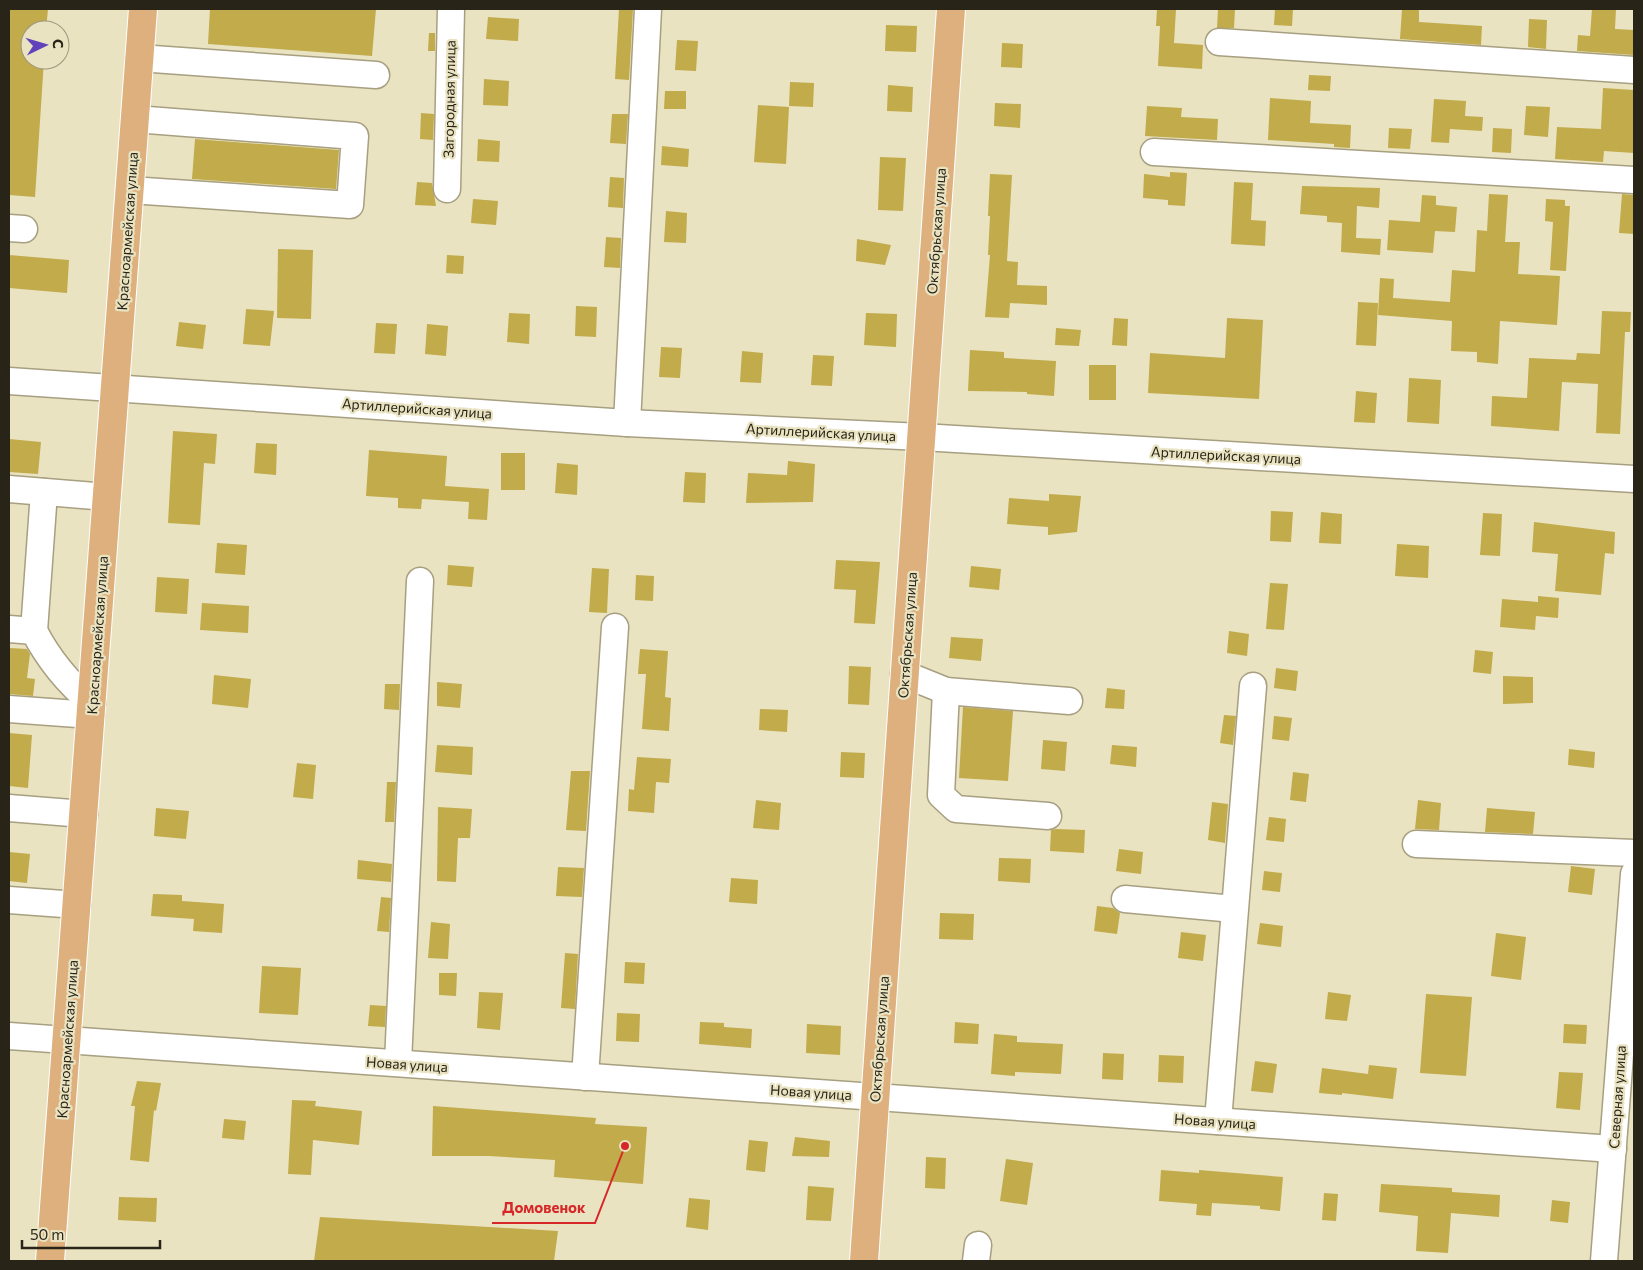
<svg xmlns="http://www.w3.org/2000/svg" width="1643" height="1270" font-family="Commissioner,sans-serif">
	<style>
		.building { fill: #c1ab4a }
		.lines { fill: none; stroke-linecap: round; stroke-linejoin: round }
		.minor-casing { stroke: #a79f80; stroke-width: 29 }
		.major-casing { stroke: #fff; stroke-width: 30 }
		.minor { stroke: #fff; stroke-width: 26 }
		.major { stroke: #ddb07d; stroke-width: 28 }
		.labels { text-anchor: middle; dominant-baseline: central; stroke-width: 4.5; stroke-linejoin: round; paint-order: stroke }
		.street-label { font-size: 14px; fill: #282518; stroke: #eae3c2 }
		.leader { fill: none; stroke: #d62828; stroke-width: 2 }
		.callout-dot { fill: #d62828; stroke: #eae3c2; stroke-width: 2 }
		.callout-label { font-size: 15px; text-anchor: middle; font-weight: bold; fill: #d62828; stroke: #eae3c2; stroke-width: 4.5; stroke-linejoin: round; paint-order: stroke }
	</style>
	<rect width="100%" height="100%" fill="#eae3c2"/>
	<g class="building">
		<path d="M9 9H48L46 30H30V60H44L35 197 9 195Z"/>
		<path d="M210 9H376L372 56 208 44Z"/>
		<path d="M619 9H633L629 80 615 79Z"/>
		<path d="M1157 9H1176L1174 43 1203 45 1202 69 1158 66 1160 26H1156Z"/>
		<path d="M1218 9H1235L1234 28H1217Z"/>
		<path d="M1275 9H1293L1292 26 1274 25Z"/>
		<path d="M1402 9H1419V22L1482 26 1481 45 1400 39Z"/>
		<path d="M1592 9H1616L1615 29 1634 30V55L1577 51 1578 35 1590 36Z"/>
		<path d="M488 17 519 19 518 41 486 39Z"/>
		<path d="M1529 19 1547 20 1546 49 1528 47Z"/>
		<path d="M886 25 917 26 916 52 885 51Z"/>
		<path d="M429 33H435V51H428Z"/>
		<path d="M677 40 698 41 696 71 675 70Z"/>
		<path d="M1002 43 1023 44 1022 68 1001 67Z"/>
		<path d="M1309 75 1331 76 1330 91 1308 90Z"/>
		<path d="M484 79 509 81 508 106 483 105Z"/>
		<path d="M790 82 814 83 813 107 789 106Z"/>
		<path d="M888 85 913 87 912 112 887 111Z"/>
		<path d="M1603 88 1634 90V153L1604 151 1603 162 1555 159 1557 127 1601 129Z"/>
		<path d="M665 91H686V109H664Z"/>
		<path d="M1270 98 1311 101 1310 123 1351 125 1350 148 1334 147V144L1268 140Z"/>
		<path d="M1434 99 1466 101 1465 116 1483 117 1482 131 1450 129 1449 143 1431 142Z"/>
		<path d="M995 103 1021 104 1020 128 994 126Z"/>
		<path d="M758 105 789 107 786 164 754 162Z"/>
		<path d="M1147 106 1182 108 1181 117 1218 119 1217 140 1145 136Z"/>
		<path d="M1526 106 1550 107 1548 137 1524 135Z"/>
		<path d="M421 113 434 114 433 140 420 139Z"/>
		<path d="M612 114H628L626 144 610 143Z"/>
		<path d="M1389 128 1412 129 1410 149 1388 148Z"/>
		<path d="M1493 128 1512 129 1511 153 1492 152Z"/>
		<path d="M195 139 339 150 336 189 192 179Z"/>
		<path d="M478 139 500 141 499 162 477 161Z"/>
		<path d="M662 146 689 149 688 167 661 165Z"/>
		<path d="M880 157 906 158 903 211 878 210Z"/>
		<path d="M1170 172 1187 173 1185 206 1168 205V200L1143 198 1144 174 1170 177Z"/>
		<path d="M990 174 1012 175 1007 261 1018 262 1017 285 1047 286V305L1010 303 1009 318 985 317 990 255H988L990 216H988Z"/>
		<path d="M610 177 624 178 623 208 608 207Z"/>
		<path d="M417 182 432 183 436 206 415 205Z"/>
		<path d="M1234 182 1253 183 1251 220 1266 221 1265 246 1231 244Z"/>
		<path d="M1302 186 1380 188 1379 208 1357 206 1356 238 1381 239 1380 255 1341 252 1342 223 1327 222V216L1300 214Z"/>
		<path d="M1489 194 1508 195 1505 242H1520L1518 274 1560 276 1557 325 1500 321 1498 364 1477 362V352L1451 351 1452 321 1378 315 1380 278 1394 279 1393 298 1450 302 1452 270 1475 272 1477 230 1487 231Z"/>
		<path d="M1622 194 1634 195V234L1619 233Z"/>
		<path d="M1422 195 1436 196V205L1457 207 1455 232 1435 231 1433 253 1387 250 1389 220 1420 222Z"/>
		<path d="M473 199 498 201 496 225 471 223Z"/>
		<path d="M1546 199 1565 200V206H1570L1566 271 1550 270 1553 222 1545 221Z"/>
		<path d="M666 211 687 213 686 243 664 242Z"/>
		<path d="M606 237 621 238 620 268 604 267Z"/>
		<path d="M857 239 891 245 885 265 856 261Z"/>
		<path d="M278 249 313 250 311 319 277 318Z"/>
		<path d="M9 255 69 260 67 293 9 288Z"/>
		<path d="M447 255 464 256 463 274 446 273Z"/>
		<path d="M1358 302 1378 303 1376 346 1356 345Z"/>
		<path d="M576 306 597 307 596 337 575 336Z"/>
		<path d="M246 309 274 311 270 346 243 344Z"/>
		<path d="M1602 311 1631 312 1630 332H1625L1620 434 1596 433 1598 384 1562 382 1559 431 1491 426 1492 396 1527 398 1529 358 1576 360 1577 353 1600 354Z"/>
		<path d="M509 313 530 314 529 344 507 342Z"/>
		<path d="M866 313 897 314 896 347 864 345Z"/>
		<path d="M1114 318 1128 319 1127 346 1112 345Z"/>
		<path d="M1227 318 1263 320 1259 399 1148 393 1150 353 1225 358Z"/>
		<path d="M179 322 206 325 203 349 176 346Z"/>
		<path d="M376 323 397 324 395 354 374 353Z"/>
		<path d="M427 324 448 326 446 356 425 354Z"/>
		<path d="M1056 328 1081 330 1079 346 1055 345Z"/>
		<path d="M661 347 682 348 680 378 659 377Z"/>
		<path d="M970 350 1004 352V358L1056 361 1054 396 1027 394V392L968 391Z"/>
		<path d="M742 351 763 353 761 383 740 382Z"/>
		<path d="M813 355 834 356 832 386 811 385Z"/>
		<rect x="1089" y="365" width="27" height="35"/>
		<path d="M1409 378 1441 380 1439 424 1407 422Z"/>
		<path d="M1356 391 1377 393 1375 423 1354 422Z"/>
		<path d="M173 431 217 434 215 464 204 463 200 525 168 523Z"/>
		<path d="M9 439 41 442 38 474 9 472Z"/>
		<path d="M256 443 277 444 276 475 254 473Z"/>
		<path d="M369 450 447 456 445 486 489 489 487 520 468 519 469 502 422 499 421 509 398 508V498L366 496Z"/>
		<rect x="501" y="453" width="24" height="37"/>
		<path d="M788 461 815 464 813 502 746 503 748 473 787 475Z"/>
		<path d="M557 463 578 465 577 495 555 493Z"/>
		<path d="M685 472 706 473 705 503 683 502Z"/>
		<path d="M1049 494 1081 496 1077 532 1048 535V527L1007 524 1009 498 1049 501Z"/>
		<path d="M1271 511 1293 512 1291 542 1270 541Z"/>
		<path d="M1321 512 1342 514 1341 544 1319 543Z"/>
		<path d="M1483 513 1502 514 1500 556 1480 555Z"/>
		<path d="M1534 522 1615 532 1614 554 1605 553 1601 595 1555 591 1558 554 1532 552Z"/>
		<path d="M217 543 247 545 245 575 215 573Z"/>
		<path d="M1397 544 1429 546 1428 578 1395 576Z"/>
		<path d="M836 560 880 562 875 624 854 623 856 590 834 589Z"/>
		<path d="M448 565 474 567 472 587 447 585Z"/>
		<path d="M971 566 1001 569 999 590 969 587Z"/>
		<path d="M592 568 609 569 607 613 589 612Z"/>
		<path d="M636 575 654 576 653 601 635 600Z"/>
		<path d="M157 577 189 579 187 614 155 612Z"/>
		<path d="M1270 583 1288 584 1284 630 1266 629Z"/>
		<path d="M1538 596 1559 598 1558 618 1536 616 1535 630 1500 627 1502 599 1538 602Z"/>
		<path d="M202 603 249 606 248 633 200 630Z"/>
		<path d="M1229 631 1249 634 1247 656 1227 653Z"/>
		<path d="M951 637 983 639 981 661 949 658Z"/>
		<path d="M9 648 27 649 30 654 27 678 35 679 33 696 9 694Z"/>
		<path d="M640 649 668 651 665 697 671 698 669 731 642 729 646 674H638Z"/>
		<path d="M1475 650 1493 652 1491 674 1473 672Z"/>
		<path d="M849 666 871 667 869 705 848 704Z"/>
		<path d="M1276 668 1298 671 1296 691 1274 688Z"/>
		<path d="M214 675 251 679 248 708 212 704Z"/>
		<path d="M1503 676 1533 677V703L1503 704Z"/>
		<path d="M437 682 462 684 460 708 437 706Z"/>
		<path d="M385 684H400L399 710 384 709Z"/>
		<path d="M1107 688 1125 690 1124 709 1105 708Z"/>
		<path d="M963 707 1013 711 1008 781 959 778Z"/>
		<path d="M760 709 788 710 787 732 759 730Z"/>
		<path d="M1224 715 1236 716 1233 745 1220 743Z"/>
		<path d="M1274 716 1292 718 1289 741 1272 739Z"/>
		<path d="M9 733 32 735 28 788 9 786Z"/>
		<path d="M1043 740 1067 742 1065 771 1041 769Z"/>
		<path d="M437 745 473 747 472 775 435 772Z"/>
		<path d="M1112 745 1137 747 1136 767 1110 764Z"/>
		<path d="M1569 749 1595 752 1594 768 1568 765Z"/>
		<path d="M841 752 865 753 864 778 840 777Z"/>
		<path d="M637 757 671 759 669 783 656 782 654 813 628 811 629 789 634 790Z"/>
		<path d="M297 763 316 765 313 799 293 797Z"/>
		<path d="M571 771H590L586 831 566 830Z"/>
		<path d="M1293 772 1309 774 1306 802 1290 800Z"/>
		<path d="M387 782H396L394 822H385Z"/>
		<path d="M756 800 781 803 779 830 753 828Z"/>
		<path d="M1418 800 1441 803 1439 830 1415 829Z"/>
		<path d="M1212 802 1228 804 1225 843 1208 840Z"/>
		<path d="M438 807 472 809 470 838H458L456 882 437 881Z"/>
		<path d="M156 808 189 811 186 839 154 836Z"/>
		<path d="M1487 808 1535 812 1533 834 1485 832Z"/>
		<path d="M1269 817 1286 819 1284 842 1266 840Z"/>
		<path d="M1056 829 1085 830 1084 853 1050 851 1051 830Z"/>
		<path d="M1119 849 1143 852 1141 874 1116 871Z"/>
		<path d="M9 852 30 854 27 883 9 881Z"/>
		<path d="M999 858 1031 859 1030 883 998 881Z"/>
		<path d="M358 860 392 864 391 882 357 879Z"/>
		<path d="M1571 866 1595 869 1592 895 1568 892Z"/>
		<path d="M558 867 584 868 582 897 556 896Z"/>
		<path d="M1264 871 1282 873 1280 892 1262 890Z"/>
		<path d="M731 878 758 880 757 904 729 902Z"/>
		<path d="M153 894 182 895V901L224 904 222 933 193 931 194 919 151 916Z"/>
		<path d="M381 897 391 898 389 932 377 931Z"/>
		<path d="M1097 906 1113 908 1120 913 1117 934 1094 931Z"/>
		<path d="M940 913 974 914 973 940 939 939Z"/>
		<path d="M431 922 450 924 448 959 428 958Z"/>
		<path d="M1260 923 1283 926 1281 947 1257 944Z"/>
		<path d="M1181 932 1206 935 1203 961 1178 958Z"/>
		<path d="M1496 933 1526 937 1521 980 1491 976Z"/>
		<path d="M565 953 578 954 575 1009 561 1008Z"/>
		<path d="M625 962 645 963 644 984 624 983Z"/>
		<path d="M262 966 301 968 298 1015 259 1013Z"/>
		<path d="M439 973H457L456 996 439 995Z"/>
		<path d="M479 992 503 993 500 1030 477 1028Z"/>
		<path d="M1328 992 1351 995 1347 1021 1325 1019Z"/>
		<path d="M1426 994 1472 997 1466 1076 1420 1073Z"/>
		<path d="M370 1005 386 1006 385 1027 368 1026Z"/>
		<path d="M617 1013 640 1014 639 1042 616 1041Z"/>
		<path d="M700 1022 724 1023V1027L752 1029 751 1048 699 1044Z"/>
		<path d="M955 1022 979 1024 978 1044 954 1043Z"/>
		<path d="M807 1024 841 1026 840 1055 806 1053Z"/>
		<path d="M1564 1024 1587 1025 1586 1044 1563 1043Z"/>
		<path d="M994 1034 1017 1036V1042L1063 1044 1061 1074 1015 1072V1076L991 1074Z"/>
		<path d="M1103 1053 1124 1054 1123 1080 1102 1079Z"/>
		<path d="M1159 1055 1184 1056 1183 1083 1158 1082Z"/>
		<path d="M1255 1061 1277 1064 1273 1093 1251 1091Z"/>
		<path d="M1369 1065 1397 1068 1393 1099 1342 1093V1095L1319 1093 1322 1068 1368 1074Z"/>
		<path d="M1559 1072 1583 1073 1580 1110 1556 1108Z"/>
		<path d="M137 1081 161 1083 156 1111 154 1110 149 1162 130 1160 135 1106H131Z"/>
		<path d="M292 1100 316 1101 315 1106 362 1111 359 1145 313 1140 311 1175 288 1174Z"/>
		<path d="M433 1106 596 1118 595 1124 647 1127 643 1184 554 1177 555 1160 489 1156H432Z"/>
		<path d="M224 1119 246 1121 244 1140 222 1138Z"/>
		<path d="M795 1137 830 1141 829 1157 792 1156Z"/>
		<path d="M749 1140 768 1142 765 1172 746 1170Z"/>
		<path d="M926 1157 946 1158 945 1189 925 1188Z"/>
		<path d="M1006 1159 1033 1163 1027 1205 1000 1201Z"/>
		<path d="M1161 1170 1199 1173V1170L1283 1177 1280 1211 1260 1209V1206L1212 1203 1211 1216 1196 1215 1197 1204 1159 1201Z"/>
		<path d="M1381 1184 1452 1188V1192L1500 1195 1499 1217 1451 1213 1448 1253 1416 1251 1418 1216 1379 1212Z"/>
		<path d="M808 1186 834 1188 831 1221 806 1220Z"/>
		<path d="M1324 1193 1338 1194 1336 1221 1322 1220Z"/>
		<path d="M119 1197 157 1198 156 1222 118 1220Z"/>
		<path d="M689 1198 710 1200 708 1230 686 1227Z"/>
		<path d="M1552 1200 1570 1202 1568 1223 1550 1221Z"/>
		<path d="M320 1217 558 1231 554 1261H314Z"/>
	</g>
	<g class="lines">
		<g class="minor-casing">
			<g id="minor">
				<path d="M1219 42 1634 70"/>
				<path d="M139 58 376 75"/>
				<path d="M1154 152 1634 180"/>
				<path d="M447 189 451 9"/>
				<path d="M130 190 350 205 355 136 135 119"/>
				<path d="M9 228 24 229"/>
				<path d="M9 381 627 423 922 437 1634 479"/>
				<path d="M627 423 648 9"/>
				<path d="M9 489 107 497"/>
				<path d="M9 629 34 631 44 492"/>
				<path d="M34 631C49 660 67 682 92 703"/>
				<path d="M904 674 946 691 1069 701"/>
				<path d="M946 691 941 795 956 809 1048 816"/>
				<path d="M9 709 91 715"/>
				<path d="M9 808 84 814"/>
				<path d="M1416 844 1634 853"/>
				<path d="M1125 899 1234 909"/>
				<path d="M9 900 77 905"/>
				<path d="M9 1036 1613 1149"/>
				<path d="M398 1063 420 581"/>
				<path d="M585 1077 615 627"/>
				<path d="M1218 1121 1253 686"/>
				<path d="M976 1261 978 1245"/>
				<path d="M1604 1261 1634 874"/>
			</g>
		</g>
		<g class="major-casing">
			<g id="major">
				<path d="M50 1261 143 9"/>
				<path d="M864 1261 951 9"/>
			</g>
		</g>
		<use href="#minor" class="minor"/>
		<use href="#major" class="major"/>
	</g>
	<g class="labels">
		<g class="street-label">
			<text transform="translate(449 99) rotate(-89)">Загородная улица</text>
			<text transform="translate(127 231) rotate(-86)">Красноармейская улица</text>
			<text transform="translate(936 231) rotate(-86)">Октябрьская улица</text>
			<text transform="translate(417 408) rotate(4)">Артиллерийская улица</text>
			<text transform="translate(821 432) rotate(3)">Артиллерийская улица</text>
			<text transform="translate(1226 455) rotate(3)">Артиллерийская улица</text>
			<text transform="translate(97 635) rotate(-86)">Красноармейская улица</text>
			<text transform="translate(907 635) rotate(-86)">Октябрьская улица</text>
			<text transform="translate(67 1039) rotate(-86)">Красноармейская улица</text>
			<text transform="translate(879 1039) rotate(-86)">Октябрьская улица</text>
			<text transform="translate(407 1064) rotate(4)">Новая улица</text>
			<text transform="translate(811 1092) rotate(4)">Новая улица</text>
			<text transform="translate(1617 1097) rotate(-86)">Северная улица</text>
			<text transform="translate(1215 1121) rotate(4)">Новая улица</text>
		</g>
	</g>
	<path class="leader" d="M625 1146L595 1223H492"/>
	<circle class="callout-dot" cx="625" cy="1146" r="5"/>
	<g class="callout-label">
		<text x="544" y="1213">Домовенок</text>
	</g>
	<rect width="1643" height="1270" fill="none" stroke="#282518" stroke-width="20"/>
	<g transform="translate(45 45) rotate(85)"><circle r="24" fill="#eae3c2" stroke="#9c977e"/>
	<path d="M0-4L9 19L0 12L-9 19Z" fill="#6242ba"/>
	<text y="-8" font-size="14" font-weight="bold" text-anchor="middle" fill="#282518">С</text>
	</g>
	<path d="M22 1240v8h138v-8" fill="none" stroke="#282518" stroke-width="2.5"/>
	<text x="30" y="1240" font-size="15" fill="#282518" stroke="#eae3c2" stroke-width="4" paint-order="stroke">50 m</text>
</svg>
